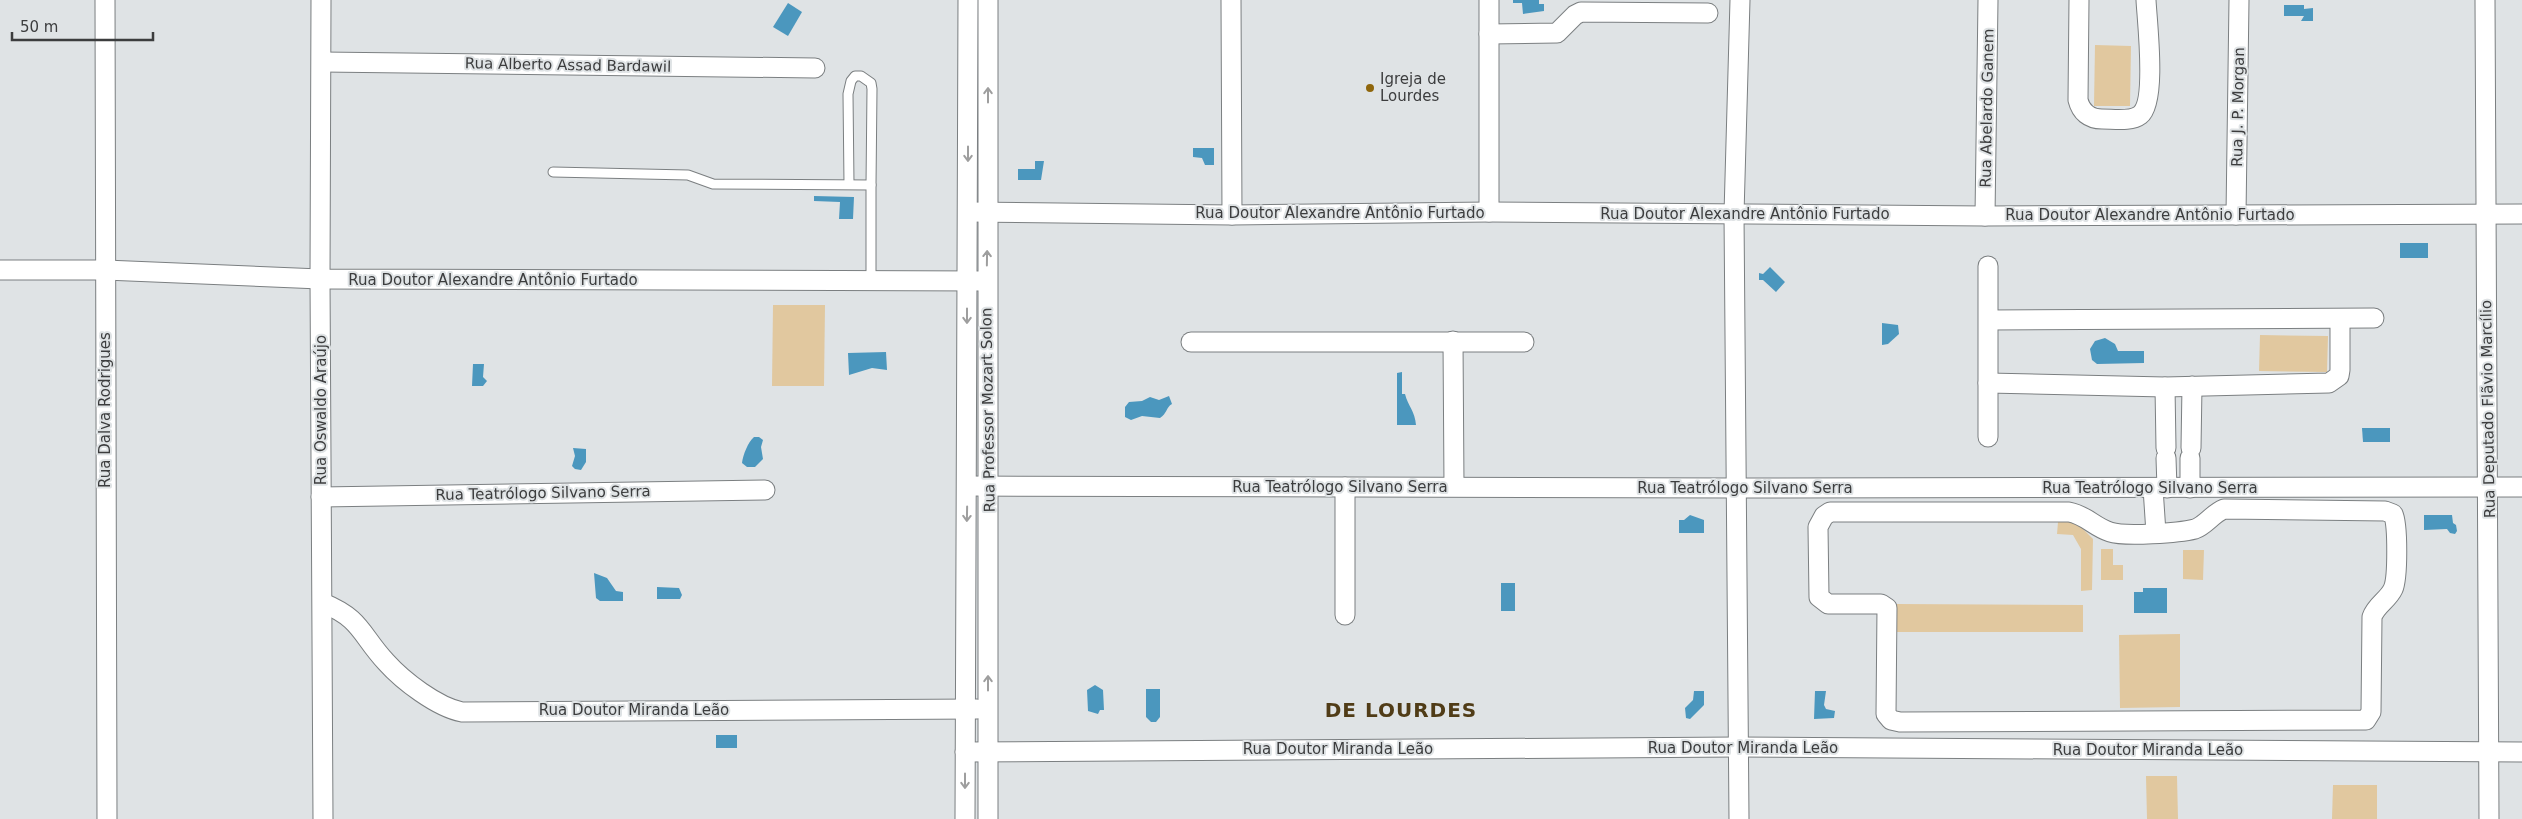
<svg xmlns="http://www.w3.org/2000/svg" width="2522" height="819" font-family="'DejaVu Sans',sans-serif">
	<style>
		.green { fill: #e1c89f }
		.water { fill: #4b97be }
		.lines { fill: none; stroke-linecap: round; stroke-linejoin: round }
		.service-casing { stroke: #7b7f81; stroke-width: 11 }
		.minor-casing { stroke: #7b7f81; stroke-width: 21 }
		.service { stroke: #fff; stroke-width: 9 }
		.minor { stroke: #fff; stroke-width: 19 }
		.oneway { stroke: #9e9e9e }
		.poi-dot { fill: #8f660c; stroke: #dfe3e5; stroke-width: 2 }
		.labels { text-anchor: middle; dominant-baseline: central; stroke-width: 4; stroke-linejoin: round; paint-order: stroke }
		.street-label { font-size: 15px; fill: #3c3d3e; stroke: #dfe3e5 }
		.poi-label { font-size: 15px; fill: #3c3d3e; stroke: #dfe3e5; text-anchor: start }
		.district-label { font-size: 20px; font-weight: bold; letter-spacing: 1px; fill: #503c17; stroke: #dfe3e5 }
	</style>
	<rect width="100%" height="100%" fill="#dfe3e5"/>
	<g class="green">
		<path d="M2095 45 2131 46 2130 106H2094Z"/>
		<path d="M773 305H825L824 386H772Z"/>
		<path d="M2260 335 2328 336 2327 372 2259 371Z"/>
		<path d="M2058 522H2076L2093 539 2092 590 2081 591V549L2073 535 2057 534Z"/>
		<path d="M2101 549H2113V565H2123V580H2101Z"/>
		<path d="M2183 550H2204L2203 580 2183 579Z"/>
		<path d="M1896 604 2083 605V632H1896Z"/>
		<path d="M2180 634V707L2120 708 2119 635Z"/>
		<path d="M2146 776H2177L2178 819H2147Z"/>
		<path d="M2333 785H2377V819H2332Z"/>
	</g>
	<g class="water">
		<path d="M1513 0H1539V4H1544V11L1523 14 1522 3H1513Z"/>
		<path d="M788 3 802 12 788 36 773 27Z"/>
		<path d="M2284 5H2304V9L2313 8V21H2301L2304 16H2284Z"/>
		<path d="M1193 148H1214V165H1205L1202 158 1193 157Z"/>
		<path d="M1035 161H1044L1041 180H1018V169H1035Z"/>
		<path d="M814 196 854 197 853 219H839L840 202 814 201Z"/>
		<rect x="2400" y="243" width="28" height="15"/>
		<path d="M1770 267 1785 282 1776 292 1763 280H1759V273L1763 274Z"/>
		<path d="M1882 323 1898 325 1899 334 1888 344 1882 345Z"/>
		<path d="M2105 338 2115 344 2118 351H2144V363L2097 364 2092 360 2090 349 2095 341Z"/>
		<path d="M886 352 887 370 872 368 849 375 848 353Z"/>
		<path d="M473 364H484L483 377 487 381 483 386H472Z"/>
		<path d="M1402 372V394H1405C1408 406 1415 411 1416 425H1397V373Z"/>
		<path d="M1169 396 1172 404C1166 407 1167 414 1160 418L1142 416 1131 420 1125 417V407L1129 402 1142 401 1150 397 1159 400Z"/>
		<path d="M2362 428H2390V442H2363Z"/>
		<path d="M754 437H759L763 440 761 447 763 459 755 467H747L742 463C743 455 748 442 754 437Z"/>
		<path d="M573 448 586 449V462L581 470 575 469 572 466 575 456Z"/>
		<path d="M1690 515 1704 520V533H1679V520H1684Z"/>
		<path d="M2424 515H2452L2453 523 2456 525 2457 531 2455 534 2450 533 2447 529 2424 530Z"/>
		<path d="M594 573 607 578 616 591 623 592V601H600L596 598Z"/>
		<rect x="1501" y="583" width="14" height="28"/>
		<path d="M657 587 679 588 682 595 680 599H657Z"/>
		<path d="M2143 588H2167V613H2134V592H2143Z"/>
		<path d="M1095 685 1103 690 1104 710H1100L1098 714 1088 711 1087 690Z"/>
		<path d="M1146 689H1160V717L1156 722H1151L1146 717Z"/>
		<path d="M1694 691H1704V705L1690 719 1686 718 1685 708 1693 700Z"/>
		<path d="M1815 691H1826L1824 705 1826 709 1835 711 1834 718 1814 719Z"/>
		<rect x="716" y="735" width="21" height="13"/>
	</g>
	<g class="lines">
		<g class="service-casing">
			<g id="service">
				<path d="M553 172 688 175 713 184 871 185V280"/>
				<path d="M849 184 848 94 851 81 855 76H861L871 83 872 89 871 185"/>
			</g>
		</g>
		<g class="minor-casing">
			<g id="minor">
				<path d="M105 0 107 819"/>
				<path d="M321 0 320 279 323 819"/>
				<path d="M1231 0 1232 215"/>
				<path d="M2079 0 2078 100C2081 112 2089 119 2102 119 2114 119 2131 122 2140 115 2157 102 2147 21 2146 0"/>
				<path d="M2485 0 2489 819"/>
				<path d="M1489 34 1557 33 1575 15 1581 12 1708 13"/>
				<path d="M322 62 815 68"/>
				<path d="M968 212 1232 215 1489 212 1985 216 2522 214"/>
				<path d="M1489 212V0"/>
				<path d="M2236 215 2239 0"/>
				<path d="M1985 216 1988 0"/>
				<path d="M0 270H105L320 279 986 281"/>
				<path d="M1989 320 2374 318"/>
				<path d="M1453 341 1454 486"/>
				<path d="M1191 342H1524"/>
				<path d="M1988 383 2165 387 2329 383 2339 376 2340 370V319"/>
				<path d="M2165 387 2166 448"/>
				<path d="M1988 437V266"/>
				<path d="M2191 448 2192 386"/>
				<path d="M2166 458 2167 488"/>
				<path d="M967 486 1737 488 2522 487"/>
				<path d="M2153 488 2156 533"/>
				<path d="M2190 488V458"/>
				<path d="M321 497 765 490"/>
				<path d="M2224 509 2385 511 2393 514C2398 524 2398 578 2393 589 2388 600 2376 605 2372 617L2371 712 2366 720 1900 722 1891 720 1886 714 1887 608 1881 604H1828L1819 597 1818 527 1824 516 1830 512H2069C2086 515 2094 527 2110 532 2125 537 2179 533 2195 529 2206 525 2212 514 2224 509Z"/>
				<path d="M323 603C362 619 360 634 386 662 403 681 437 707 462 712L977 709"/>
				<path d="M1345 615V487"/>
				<path d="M965 752 1738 747 2522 752"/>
				<path d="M965 819 968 0"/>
				<path d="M988 819V0"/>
				<path d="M1739 819 1734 214 1740 0"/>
			</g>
		</g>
		<use href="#service" class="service"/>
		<use href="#minor" class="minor"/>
	</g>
	<defs><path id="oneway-shaft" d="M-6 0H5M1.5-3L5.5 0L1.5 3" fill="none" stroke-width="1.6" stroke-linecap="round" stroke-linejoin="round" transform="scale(1.25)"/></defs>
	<g class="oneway">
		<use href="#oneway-shaft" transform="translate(988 95) rotate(-90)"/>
		<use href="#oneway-shaft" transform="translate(968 154) rotate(90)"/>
		<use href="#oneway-shaft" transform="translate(987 258) rotate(-89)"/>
		<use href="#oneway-shaft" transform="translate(967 316) rotate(90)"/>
		<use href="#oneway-shaft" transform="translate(967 514) rotate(91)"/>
		<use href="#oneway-shaft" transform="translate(988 683) rotate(-90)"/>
		<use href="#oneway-shaft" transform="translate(965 781) rotate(90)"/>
	</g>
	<circle class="poi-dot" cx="1370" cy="88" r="5"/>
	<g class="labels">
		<g class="street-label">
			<text transform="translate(568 65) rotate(1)">Rua Alberto Assad Bardawil</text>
			<text transform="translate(2238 107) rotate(-89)">Rua J. P. Morgan</text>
			<text transform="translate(1987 108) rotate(-89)">Rua Abelardo Ganem</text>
			<text x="1340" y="213">Rua Doutor Alexandre Antônio Furtado</text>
			<text x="1745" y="214">Rua Doutor Alexandre Antônio Furtado</text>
			<text x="2150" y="215">Rua Doutor Alexandre Antônio Furtado</text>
			<text x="493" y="280">Rua Doutor Alexandre Antônio Furtado</text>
			<text transform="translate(2488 409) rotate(-91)">Rua Deputado Flãvio Marcílio</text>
			<text transform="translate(105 410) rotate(-90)">Rua Dalva Rodrigues</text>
			<text transform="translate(321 410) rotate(-90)">Rua Oswaldo Araújo</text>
			<text transform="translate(988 410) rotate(-91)">Rua Professor Mozart Solon</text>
			<text x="1340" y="487">Rua Teatrólogo Silvano Serra</text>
			<text x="1745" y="488">Rua Teatrólogo Silvano Serra</text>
			<text x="2150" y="488">Rua Teatrólogo Silvano Serra</text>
			<text transform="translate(543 493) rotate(-1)">Rua Teatrólogo Silvano Serra</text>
			<text x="634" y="710">Rua Doutor Miranda Leão</text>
			<text x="1743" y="748">Rua Doutor Miranda Leão</text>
			<text x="1338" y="749">Rua Doutor Miranda Leão</text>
			<text x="2148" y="750">Rua Doutor Miranda Leão</text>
		</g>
		<g class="poi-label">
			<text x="1380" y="79">Igreja de<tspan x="1380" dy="17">Lourdes</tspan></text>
		</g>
		<g class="district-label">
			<text x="1401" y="710">DE LOURDES</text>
		</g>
	</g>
	<path d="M12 32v8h141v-8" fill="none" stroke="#3c3d3e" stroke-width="2.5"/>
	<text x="20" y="32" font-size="15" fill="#3c3d3e" stroke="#dfe3e5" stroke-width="4" paint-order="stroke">50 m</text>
</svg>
